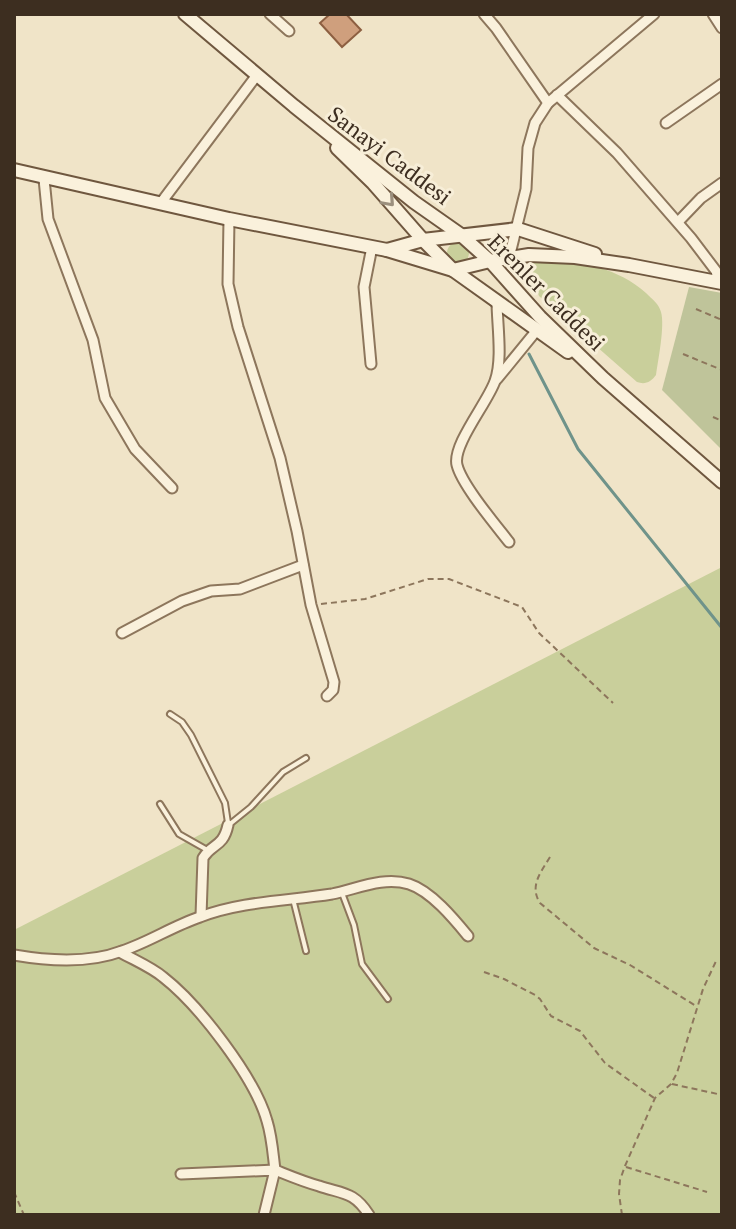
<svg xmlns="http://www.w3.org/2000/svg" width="736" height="1229" font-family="'PT Serif',serif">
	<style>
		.green { fill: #c9cf9b }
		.cemetery { fill: #bfc49a }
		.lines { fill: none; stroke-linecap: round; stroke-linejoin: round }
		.stream { stroke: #6f938a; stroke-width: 3 }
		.building { fill: #cf9f7d; stroke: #8d5f41; stroke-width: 2 }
		.lane-casing { stroke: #8d765c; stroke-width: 8 }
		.street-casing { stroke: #8d765c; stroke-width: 13 }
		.secondary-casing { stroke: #6f573f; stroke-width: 16 }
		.path { stroke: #8d765c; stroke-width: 2; stroke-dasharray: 6 4; stroke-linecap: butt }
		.lane { stroke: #faf1dc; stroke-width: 4 }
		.street { stroke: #faf1dc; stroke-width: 9 }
		.secondary { stroke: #faf1dc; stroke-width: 12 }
		.oneway { stroke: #9c907e }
		.labels { text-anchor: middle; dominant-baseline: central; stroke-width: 6; stroke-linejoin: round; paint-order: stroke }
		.street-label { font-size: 22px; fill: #3d2e20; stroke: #f7eed8 }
	</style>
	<rect width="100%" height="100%" fill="#f0e4c8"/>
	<g class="green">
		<circle cx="458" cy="253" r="11"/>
		<path d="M547 260C583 262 618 268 646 293 652 299 659 304 661 312 665 326 658 360 656 375 651 382 645 385 637 382L539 296 527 261Z"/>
		<path d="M722 567V1215H14V930Z"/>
	</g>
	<path class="cemetery" d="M689 287 722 293V450L662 390Z"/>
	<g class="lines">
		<path class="stream" d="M529 354 578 449 722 628"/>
	</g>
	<path class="building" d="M330 14H346L361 30 342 47 320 23Z"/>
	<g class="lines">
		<g class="lane-casing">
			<g id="lane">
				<path d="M170 714 182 722 191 735 225 803 228 823"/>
				<path d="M160 804 179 834 209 851"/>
				<path d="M230 824 251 807 283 772 306 758"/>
				<path d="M342 893 354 925 362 964 388 999"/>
				<path d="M293 899 306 951"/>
			</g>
		</g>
		<g class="street-casing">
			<g id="street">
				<path d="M270 14 289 31"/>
				<path d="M484 14 496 28 548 103"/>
				<path d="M713 14 722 28"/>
				<path d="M557 95 617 153 691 238 716 271 719 283"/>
				<path d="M666 123 722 84"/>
				<path d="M44 179 48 219 93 340 105 398 135 449 172 488"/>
				<path d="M160 204 257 75"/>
				<path d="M229 219 228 284 238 327 280 458 297 531 311 605 334 682 333 690 327 696"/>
				<path d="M678 222 701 198 722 183"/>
				<path d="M509 258 526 189 528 148 535 123 548 103 654 14"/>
				<path d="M497 301C497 324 503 360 495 381 488 402 452 445 457 465 462 485 495 524 509 542"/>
				<path d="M371 364 364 287 372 247"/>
				<path d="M497 379 537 330"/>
				<path d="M122 633 182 601 211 591 240 589 303 565"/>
				<path d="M201 916 203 858C212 843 223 848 228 825"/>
				<path d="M120 952C134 960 151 967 163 977 199 1005 255 1078 267 1121 272 1137 273 1154 275 1170 290 1176 304 1182 319 1186 342 1194 354 1191 369 1215"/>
				<path d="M14 955C49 961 88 964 122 951 149 942 173 926 200 917 242 901 288 901 332 894 357 889 383 876 409 884 431 891 454 919 468 936"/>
				<path d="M181 1174 275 1170 264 1215"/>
			</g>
		</g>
		<g class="secondary-casing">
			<g id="secondary">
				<path d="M185 14 294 106 414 202 461 235 490 261 540 317 603 378 722 482"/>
				<path d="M337 148 373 183 423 240 453 270 568 352"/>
				<path d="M14 170 229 219 387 250 453 270 490 261 529 255 575 257 629 265 722 283"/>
				<path d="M387 250 423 240 518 229 595 254"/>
			</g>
		</g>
		<g class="path">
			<path d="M696 309 722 320"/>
			<path d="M683 354 722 370"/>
			<path d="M713 417 722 421"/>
			<path d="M321 604 365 599 428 579H449L522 607 539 633 613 703"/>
			<path d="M550 857C541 872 529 886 540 903L594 948 630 965 696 1006"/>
			<path d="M484 972 504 979 535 995 540 999 551 1016 580 1031 605 1063 654 1098"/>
			<path d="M672 1084 722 1095"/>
			<path d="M626 1167 707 1192"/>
			<path d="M14 1192 24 1215"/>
			<path d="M622 1215 619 1194 620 1180 625 1166 655 1098 671 1084 677 1073 703 989 717 959"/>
		</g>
		<use href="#lane" class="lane"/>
		<use href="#street" class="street"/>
		<use href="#secondary" class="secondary"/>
	</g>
	<defs><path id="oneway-chevron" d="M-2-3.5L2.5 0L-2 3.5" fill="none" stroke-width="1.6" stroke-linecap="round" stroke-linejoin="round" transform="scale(2)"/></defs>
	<use class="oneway" href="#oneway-chevron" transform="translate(389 201) rotate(48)"/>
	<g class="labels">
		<g class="street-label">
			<text transform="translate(390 155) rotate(37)">Sanayi Caddesi</text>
			<text transform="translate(547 292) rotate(45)">Erenler Caddesi</text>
		</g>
	</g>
	<rect width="736" height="1229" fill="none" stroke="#3d2e20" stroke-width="32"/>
</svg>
